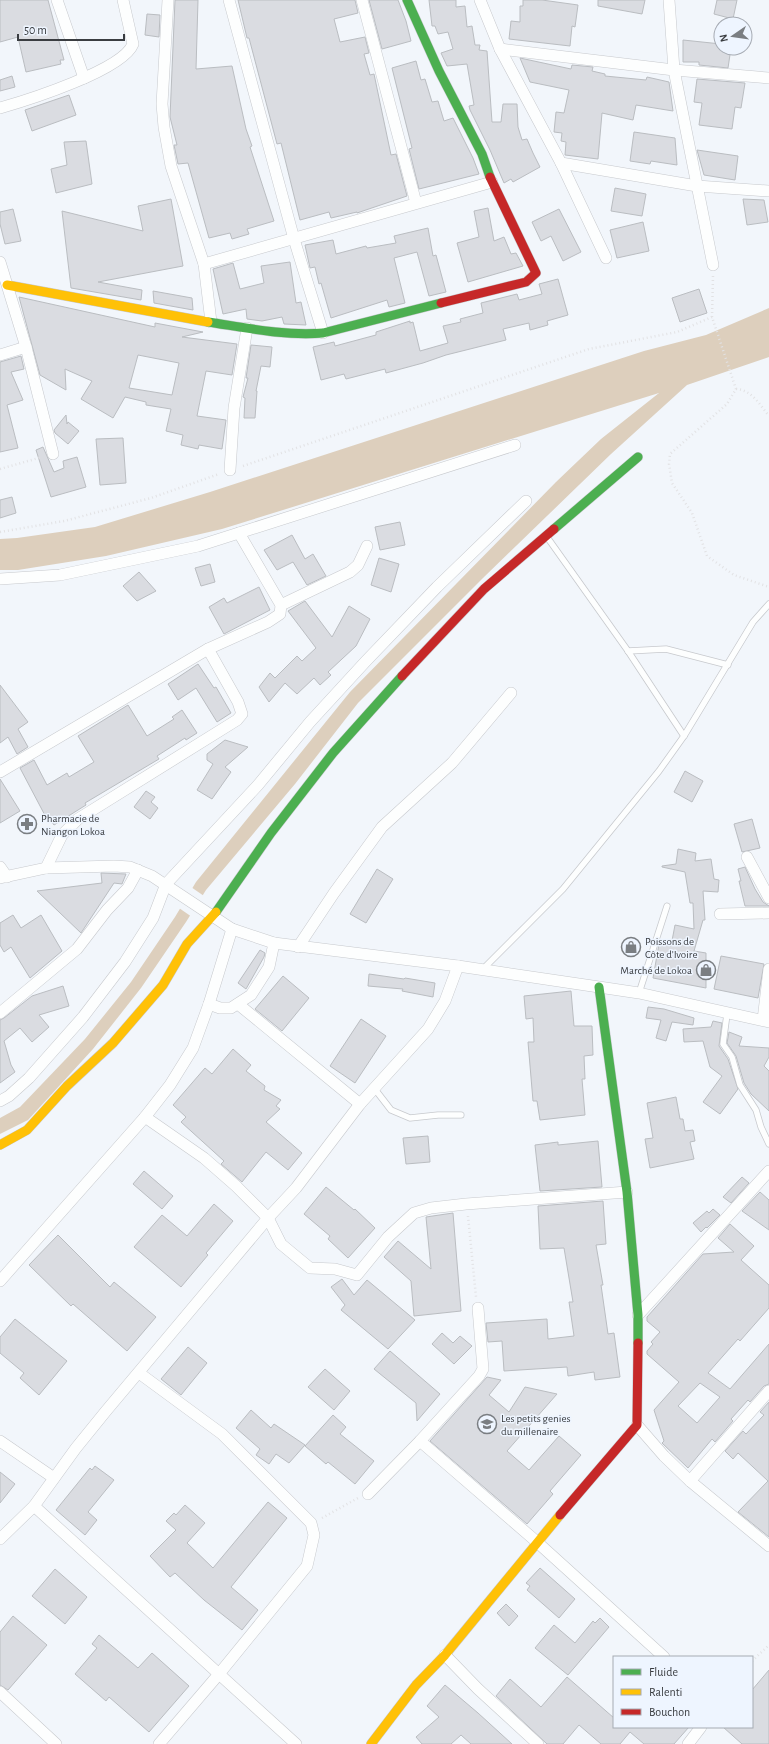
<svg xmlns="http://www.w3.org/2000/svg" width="769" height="1744" font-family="'Alegreya Sans',sans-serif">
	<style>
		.water { fill: #ddcfbd }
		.pier { fill: #f2f6fb }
		.building { fill: #dadce1; stroke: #babdc1; fill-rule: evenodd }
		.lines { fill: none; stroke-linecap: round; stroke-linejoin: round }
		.lane-casing { stroke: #c7c9cd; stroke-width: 7 }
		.street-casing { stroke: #c7c9cd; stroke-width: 12 }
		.fast-casing { stroke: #c7c9cd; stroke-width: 10 }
		.slow-casing { stroke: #c7c9cd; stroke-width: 10 }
		.jam-casing { stroke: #c7c9cd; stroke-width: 10 }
		.path { stroke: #e2e2e4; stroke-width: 2.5; stroke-dasharray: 1 3; stroke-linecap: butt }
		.lane { stroke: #fdfefe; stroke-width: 5.5 }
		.street { stroke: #fdfefe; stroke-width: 11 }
		.fast { stroke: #4caf50; stroke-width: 9 }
		.slow { stroke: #ffc107; stroke-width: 9 }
		.jam { stroke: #c62828; stroke-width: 9 }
		.labels { text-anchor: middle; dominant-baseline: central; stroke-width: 3; stroke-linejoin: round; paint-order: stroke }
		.poi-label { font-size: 11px; fill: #3a3d41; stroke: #eef5ff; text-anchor: start }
	</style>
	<rect width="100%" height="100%" fill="#f2f6fb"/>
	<path class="water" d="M769 308V357L687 385 611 454 483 578 358 703 295 784 206 890 186 922 141 988 93 1049 28 1120 0 1134V1118L20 1107 85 1039 131 982 175 917 196 882 350 692 556 482 601 439 659 393 222 529 106 556 18 570H0V539L17 538 95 527 210 492 644 351 706 335Z"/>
	<path class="pier" d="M191 887 204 896 192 917 179 908Z"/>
	<g class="building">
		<path d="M0 0H48L64 60H60L61 64 26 72 18 37 0 42Z"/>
		<path d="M175 0H198L196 69 232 66 246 129 252 146 250 147 274 221 247 229 249 234 232 239 230 233 209 238 188 163 178 164 174 145H177L170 117Z"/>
		<path d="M238 0H355L358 13 334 19 340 42 365 37 369 53 364 54 370 75 374 74 391 155 396 154 407 196 357 213V212L331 218 329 212 300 220 281 143 277 144 249 38H247Z"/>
		<path d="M369 0H398L406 21 411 41 382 49Z"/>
		<path d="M429 0H456V7L465 6 467 27 472 26 475 45H480L479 50 487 51 492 122H501L503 104H517L518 127 522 140 527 139 533 153 540 167 513 182 511 179 504 183 490 150 470 110 469 106 474 105 467 64 447 66 441 53 453 49 448 32 438 34 435 26H432Z"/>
		<path d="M523 0H542L578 5 575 27 572 26 570 46 509 39 511 21 520 22V6H523Z"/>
		<path d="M598 0H645L642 14 598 6Z"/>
		<path d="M717 0H737L733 19 714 14Z"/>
		<path d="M147 14 160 15 159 37 145 35Z"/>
		<path d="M683 40 721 44V48H731L728 68 699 65V62H683Z"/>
		<path d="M520 58 571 69 572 65 593 67 592 71 605 74V76L646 80 647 77 669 82 673 111 636 105 633 120 602 113 598 159 565 155 566 142 561 141 562 133 554 132 556 112 564 113 569 90 530 82Z"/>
		<path d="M416 61 421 80 425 79 432 102 438 101 444 121 453 118 473 158 479 174 419 189 409 149 412 148 392 68Z"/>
		<path d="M12 76 15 87 0 91V80Z"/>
		<path d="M697 79 745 83 741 108 735 107 732 129 699 125 702 103 694 102Z"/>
		<path d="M69 95 76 115 32 131 25 110Z"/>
		<path d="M634 132 675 138 677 165 651 161 650 164 630 161Z"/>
		<path d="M86 141 92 184 56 193 51 169 67 165 64 142Z"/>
		<path d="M697 150 738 156 735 180 704 175Z"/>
		<path d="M615 188 646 194 642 216 611 211Z"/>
		<path d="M171 199 183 266 98 282 142 290 141 300 71 288 62 211 143 231 138 206Z"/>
		<path d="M743 199 764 200 768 222 747 225Z"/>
		<path d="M488 208 494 241 504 237 511 254 516 253 523 266 468 282 457 243 479 237 474 211Z"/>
		<path d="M13 209 21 241 5 244 0 224V212Z"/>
		<path d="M559 209 581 252 563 261 551 236 541 241 532 222Z"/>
		<path d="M643 222 649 251 617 258 610 230Z"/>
		<path d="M428 228 433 256 436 255 446 292 429 296 417 252 394 258 405 303 389 307 387 300 331 318 321 283 319 284 315 267 310 268 305 245 333 240 336 254 366 246 367 248 396 243 394 236Z"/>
		<path d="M290 262 296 303 301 302 306 325 284 324 282 317 262 321 247 319 246 309 223 314 213 269 233 263 240 289 264 283 261 266Z"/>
		<path d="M558 279 568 315 547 321 548 325 530 330 529 323 503 329 506 340 446 355 423 363 386 373 385 369 346 379 344 374 321 380 313 347 334 342 335 346 376 335V332L410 321V323L413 322 420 351 448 343 443 326 461 322 460 319 483 313 481 303 517 294 519 300 542 294 539 284Z"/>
		<path d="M699 289 707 313 680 322 672 298Z"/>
		<path d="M153 291 192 298 193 310 154 303Z"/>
		<path d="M19 297 155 327V323L203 332 182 337 237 344 232 375 206 371 197 416 226 420 222 449 199 445 198 449 181 445 183 435 166 431 171 409 146 405V402L125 397 113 418 81 399 92 381 65 369 66 390 40 375ZM138 355 179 363 172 395 129 388Z"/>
		<path d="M251 345 272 347 270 367 261 366 256 391H257L255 418H244L245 398 243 397 248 378H246Z"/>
		<path d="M21 356 24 369 11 372 23 400 7 405 18 448 0 452V362Z"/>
		<path d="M66 415 67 424 68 422 79 431 68 444 55 433 54 430Z"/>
		<path d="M123 438 126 483 100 485 96 439Z"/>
		<path d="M43 447 54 472 64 468 63 461 77 457 86 487 51 497 36 450Z"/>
		<path d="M12 497 16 513 0 518V500Z"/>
		<path d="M400 522 405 545 380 550 375 527Z"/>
		<path d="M292 535 305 559 313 554 326 576 307 585 293 562 277 570 264 550Z"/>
		<path d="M379 558 399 564 391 592 371 585Z"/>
		<path d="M210 564 215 582 201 586 195 568Z"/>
		<path d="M139 572 156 591 137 601 123 586Z"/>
		<path d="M259 587 270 610 224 634 209 607 224 598 227 603Z"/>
		<path d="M305 601 332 637 349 606 370 619 356 646 328 672 331 675 320 685 314 678 297 694 285 683 269 702 259 687 270 673 275 678 297 656 302 661 316 648 288 611Z"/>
		<path d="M198 664 214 688 216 687 231 713 217 722 196 688 178 700 168 684Z"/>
		<path d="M0 685 28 722 18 729 28 747 17 754 8 737 0 743Z"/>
		<path d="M128 705 147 736 174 719 172 717 182 710 197 733 186 740 185 738 157 756 159 759 85 803 86 805 54 825 51 821 49 823 20 768 34 760 47 785 67 773 69 777 94 762 78 736Z"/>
		<path d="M225 740 248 747 225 767 231 772 212 799 197 790 213 764 207 760V754Z"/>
		<path d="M685 771 703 781 692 802 674 792Z"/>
		<path d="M0 779 20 811 0 823Z"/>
		<path d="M146 791 155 797 151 802 158 808 150 819 134 807Z"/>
		<path d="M752 819 760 848 742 852 734 824Z"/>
		<path d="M678 849 696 853 695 861 711 859 714 879 719 880 718 892 703 891 705 920H703L694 951 706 953V988L653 978 659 944 671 946 675 925 694 929 693 903H690L685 872 662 867V866L676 864Z"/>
		<path d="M745 867 755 889 763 902 769 906H745L739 881H741L738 869Z"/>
		<path d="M377 869 393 879 366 923 350 914Z"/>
		<path d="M101 873 126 874 122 884 114 883 81 933 37 891 102 883Z"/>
		<path d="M13 915 21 928 41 915 62 951 30 978 11 947 4 952 0 945V923Z"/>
		<path d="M260 950 265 953 264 957 246 989 238 983Z"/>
		<path d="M721 956 764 964 758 998 714 989Z"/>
		<path d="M369 974 404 979 405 978 435 983 433 997 402 991 403 989 368 986Z"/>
		<path d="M283 976 309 998 282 1031 255 1009Z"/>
		<path d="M63 986 69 1006 39 1015 49 1027 32 1042 20 1028 4 1041 11 1065 15 1072 0 1083V1020L4 1018 32 996Z"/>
		<path d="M571 991 574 1026H592L593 1055 584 1056 585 1079H582L585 1115 540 1120 537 1101H533L528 1042H534L533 1018 526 1019 524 996Z"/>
		<path d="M648 1007 664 1009 694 1018 693 1025 672 1022 666 1041 656 1038 661 1020 646 1018Z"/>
		<path d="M361 1019 386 1036 355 1083 330 1066Z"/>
		<path d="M713 1021 722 1023 719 1046 728 1059 738 1089 720 1114 703 1102 722 1076 710 1067 703 1041 684 1042 683 1029 711 1027Z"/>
		<path d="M729 1032 742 1037 739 1046 769 1048V1057L764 1066 769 1071V1111L751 1094 744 1083 736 1056 727 1043Z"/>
		<path d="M233 1049 251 1065 246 1071 265 1086 264 1090 281 1100 276 1106 280 1109 266 1122 302 1153 288 1170 266 1152 242 1182 221 1164 224 1161 181 1122 186 1117 173 1105 205 1068 212 1074Z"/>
		<path d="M676 1097 680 1119H683L685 1131 693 1130 695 1141 690 1142 694 1159 650 1168 645 1139 653 1138 647 1103Z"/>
		<path d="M428 1136 430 1162 406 1164 403 1138Z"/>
		<path d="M598 1141 602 1187 540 1191 535 1145 558 1142V1145Z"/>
		<path d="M144 1171 173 1196 162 1209 133 1184Z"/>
		<path d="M742 1177 749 1183 731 1203 723 1197Z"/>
		<path d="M326 1187 354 1210 355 1209 375 1228 348 1258 328 1239 330 1236 304 1214Z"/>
		<path d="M760 1192 769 1200V1230L742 1211Z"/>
		<path d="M603 1201 606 1244 596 1245 603 1285H601L608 1334 614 1333 620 1377 595 1380 594 1372 568 1376 567 1367 504 1371 502 1341 488 1342 486 1323 547 1319 548 1339 574 1336 569 1302H573L564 1248 540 1249 538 1206Z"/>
		<path d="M214 1204 233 1221 206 1253 208 1255 181 1287 134 1247 162 1215 187 1236Z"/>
		<path d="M713 1209 720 1215 707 1228 706 1227 701 1232 693 1223 707 1211 709 1213Z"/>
		<path d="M453 1213 461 1311 414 1316 411 1281 384 1257 398 1241 431 1269 426 1217Z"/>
		<path d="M730 1224 754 1246 741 1260 769 1285V1308L740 1341 738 1339 708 1373 730 1389 769 1344V1384L764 1386 750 1402 748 1400 731 1419 733 1421 715 1442 712 1439 688 1468 662 1443 664 1441 654 1410 679 1382 647 1354V1351L653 1344 651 1342 660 1332 647 1321V1317L703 1254 734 1252 718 1238ZM700 1383 720 1397 697 1423 678 1406Z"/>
		<path d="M58 1235 110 1287 114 1282 156 1317 127 1351 73 1304 71 1306 29 1265Z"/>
		<path d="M342 1279 354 1295 367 1280 415 1320 388 1349 341 1310 345 1305 331 1287Z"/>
		<path d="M15 1319 67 1361 39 1395 20 1378 24 1373 0 1353V1337Z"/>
		<path d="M442 1333 453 1343 460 1336 472 1346 454 1364 432 1344Z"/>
		<path d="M188 1347 207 1363 181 1395 161 1379Z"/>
		<path d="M390 1351 440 1394 417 1421 416 1403 374 1369Z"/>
		<path d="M325 1369 350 1391 334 1410 308 1387Z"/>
		<path d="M487 1377 501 1380 489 1395 509 1412 525 1387 557 1394 507 1451 529 1470 559 1436 581 1455 550 1491 553 1494 527 1524 430 1441Z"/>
		<path d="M769 1402V1537L738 1512 768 1481 738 1453 733 1459 725 1451 743 1431 746 1434 764 1415 760 1412Z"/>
		<path d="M251 1410 271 1428 274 1424 305 1445 289 1463 276 1454 269 1464 256 1455 260 1449 236 1428Z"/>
		<path d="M333 1415 346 1427 340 1434 374 1461 355 1484 328 1462 326 1464 305 1446Z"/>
		<path d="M95 1466 114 1480 88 1512 97 1520 85 1535 56 1510 90 1468 92 1470Z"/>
		<path d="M0 1472 15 1484 0 1503Z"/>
		<path d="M268 1502 287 1518 231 1587 258 1610 242 1630 204 1600 175 1573 170 1577 150 1556 176 1530 166 1521 174 1513 176 1515 185 1505 205 1523 187 1543 213 1568Z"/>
		<path d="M540 1568 575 1599 559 1618 527 1590 530 1586 526 1583Z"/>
		<path d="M55 1569 87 1597 65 1624 32 1596Z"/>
		<path d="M506 1604 518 1616 509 1626 497 1613Z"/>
		<path d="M13 1616 47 1645 8 1690 0 1685V1632Z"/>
		<path d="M600 1618 609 1627 568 1675 535 1648 554 1625 575 1643 593 1621 595 1623Z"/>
		<path d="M99 1635 138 1668 152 1653 189 1686 149 1732 109 1697 106 1701 75 1674 97 1648 92 1644Z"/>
		<path d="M769 1670V1744H742L723 1727H752V1690Z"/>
		<path d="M567 1677 614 1718V1727H689L674 1744H644L630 1732 620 1744H601L579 1725 563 1744H547L496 1696 510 1679 541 1707Z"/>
		<path d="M445 1685 478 1713 512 1744H471L461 1735 451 1744H422L416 1737 439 1717 427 1706Z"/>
	</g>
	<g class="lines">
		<g class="lane-casing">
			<g id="lane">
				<path d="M547 537 628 651 684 736"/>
				<path d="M628 651 666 649 728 665"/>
				<path d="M482 970 563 889 659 771 684 736 753 622 769 604"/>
				<path d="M639 993 667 906"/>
				<path d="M727 1014 723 1044 732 1057 740 1085 756 1110 761 1127 769 1144"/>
				<path d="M374 1088 391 1110 410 1118 438 1115H461"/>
			</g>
		</g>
		<g class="street-casing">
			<g id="street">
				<path d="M57 0 84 78"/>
				<path d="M168 0 162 104 164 127 171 166 204 264 211 322"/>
				<path d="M229 0 294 239 323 333"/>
				<path d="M362 0 416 203"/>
				<path d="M480 0 500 49 561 163 606 258"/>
				<path d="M500 49 674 70 669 0"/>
				<path d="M0 108C28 100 123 70 133 44L123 0"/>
				<path d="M561 163 697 186 769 191"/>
				<path d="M0 262 26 347 53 454"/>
				<path d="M204 264 492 182"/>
				<path d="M713 265 674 70 769 78"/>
				<path d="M0 355 26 347"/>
				<path d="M230 470 234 408 247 328"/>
				<path d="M0 579 60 575 198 546 515 445"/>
				<path d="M281 605 350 572 358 565 367 546"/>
				<path d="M0 772 208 649 268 622 280 614 281 605 239 533"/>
				<path d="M747 857 769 898"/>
				<path d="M0 867 7 877"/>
				<path d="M46 868 62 835 78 819 237 720 242 714 238 702 208 649"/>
				<path d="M0 878 46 868 114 866 130 867 152 876 232 929 274 943 458 966 599 987 639 993 769 1022"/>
				<path d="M720 914 769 913"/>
				<path d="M298 947 334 893 382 827 452 763 511 693"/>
				<path d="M209 1004 220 1008H231L251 995 269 967 274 943"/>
				<path d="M238 1004 360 1104"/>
				<path d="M0 1013 77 949 107 910 128 888 138 870"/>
				<path d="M763 1020 769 969"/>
				<path d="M0 1101 9 1096 29 1078 83 1017 125 962 153 918 166 884 258 785 310 722 366 661 437 587 526 501"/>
				<path d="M145 1117 204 1158 236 1186 268 1218 281 1244 310 1268 335 1269 357 1275 388 1237 414 1213 431 1208 466 1204 627 1192"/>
				<path d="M0 1281 145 1117 170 1085 193 1048 209 1004 232 929"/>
				<path d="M638 1315 769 1171"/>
				<path d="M139 1373 222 1434 311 1523 314 1535 307 1566 219 1674 159 1744"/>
				<path d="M637 1425 664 1456 690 1481 769 1546"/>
				<path d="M0 1441 54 1478"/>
				<path d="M420 1441 537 1542 664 1657"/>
				<path d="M690 1481 769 1391"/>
				<path d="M368 1494 420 1441 479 1376 483 1369 478 1308"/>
				<path d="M34 1506 296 1744"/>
				<path d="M0 1539 34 1506 76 1448 106 1411 268 1218 296 1188 360 1104 428 1029 445 1001 458 966"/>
				<path d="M445 1655 478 1689 538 1744"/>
				<path d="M0 1692 56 1744"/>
				<path d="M688 1744 701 1727"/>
			</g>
		</g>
		<g class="fast-casing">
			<g id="fast">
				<path d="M407 0 439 71 482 154 490 177"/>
				<path d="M208 322C247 328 284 336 323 333L441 303"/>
				<path d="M554 529 638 457"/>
				<path d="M216 912 271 833 333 753 402 676"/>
				<path d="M599 987 627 1192 638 1315V1343"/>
			</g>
		</g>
		<g class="slow-casing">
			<g id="slow">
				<path d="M7 285 208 322"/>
				<path d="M0 1145 27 1130 67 1086 113 1043 163 985 187 944 216 912"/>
				<path d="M371 1744 416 1685 445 1655 560 1515"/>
			</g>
		</g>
		<g class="jam-casing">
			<g id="jam">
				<path d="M441 303 526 282 536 273 490 177"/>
				<path d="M402 676 484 589 554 529"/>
				<path d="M560 1515 637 1425 638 1343"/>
			</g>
		</g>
		<g class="path">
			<path d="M713 276 712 317 736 389 727 404 670 454 669 464 672 483 692 513 707 556 734 575 769 587"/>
			<path d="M736 389C752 390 760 405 769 416"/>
			<path d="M243 466 589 349 677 332 712 317"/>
			<path d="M0 469 42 457"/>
			<path d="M0 532 64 521 151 498 219 474"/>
			<path d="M468 1216 476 1297"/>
			<path d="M322 1518 358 1498"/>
			<path d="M752 1661 769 1645"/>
		</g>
		<use href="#lane" class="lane"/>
		<use href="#street" class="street"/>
		<use href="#fast" class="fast"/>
		<use href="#slow" class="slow"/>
		<use href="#jam" class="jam"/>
	</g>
	<defs>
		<g id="pharmacy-ring" transform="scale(1)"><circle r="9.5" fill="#eef5ff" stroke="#7a7e82" stroke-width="1.5"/><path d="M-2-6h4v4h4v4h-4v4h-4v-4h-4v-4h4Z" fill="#7a7e82"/></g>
		<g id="shop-ring" transform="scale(1)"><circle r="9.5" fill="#eef5ff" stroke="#7a7e82" stroke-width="1.5"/><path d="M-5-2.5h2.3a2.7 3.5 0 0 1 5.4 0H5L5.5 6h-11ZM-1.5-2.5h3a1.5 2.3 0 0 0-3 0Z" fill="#7a7e82"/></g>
		<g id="school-ring" transform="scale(1)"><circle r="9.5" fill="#eef5ff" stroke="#7a7e82" stroke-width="1.5"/><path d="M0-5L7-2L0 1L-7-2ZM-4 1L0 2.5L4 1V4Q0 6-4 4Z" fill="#7a7e82"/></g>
	</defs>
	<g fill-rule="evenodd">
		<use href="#pharmacy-ring" x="27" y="824"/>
		<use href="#shop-ring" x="631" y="947"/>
		<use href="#shop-ring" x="706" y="970"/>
		<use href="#school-ring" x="487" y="1424"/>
	</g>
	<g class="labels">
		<g class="poi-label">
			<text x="41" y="818">Pharmacie de<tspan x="41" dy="13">Niangon Lokoa</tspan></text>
			<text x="645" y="941">Poissons de<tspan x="645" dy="13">Côte d’Ivoire</tspan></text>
			<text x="692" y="970" text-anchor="end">Marché de Lokoa</text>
			<text x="501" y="1418">Les petits genies<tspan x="501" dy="13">du millenaire</tspan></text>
		</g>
	</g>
	<rect x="613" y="1656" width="140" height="72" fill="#eef5ff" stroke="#a6abb3"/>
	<rect x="621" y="1669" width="20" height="6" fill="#4caf50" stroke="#a6abb3"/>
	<text x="649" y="1676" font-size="12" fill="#3a3d41">Fluide</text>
	<rect x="621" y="1689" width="20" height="6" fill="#ffc107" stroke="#a6abb3"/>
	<text x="649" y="1696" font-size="12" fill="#3a3d41">Ralenti</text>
	<rect x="621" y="1709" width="20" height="6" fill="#c62828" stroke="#a6abb3"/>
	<text x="649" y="1716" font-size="12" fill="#3a3d41">Bouchon</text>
	<g transform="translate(733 36) rotate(257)"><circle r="19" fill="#eef5ff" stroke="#a6abb3"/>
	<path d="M0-3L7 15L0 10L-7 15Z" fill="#7a7e82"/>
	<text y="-6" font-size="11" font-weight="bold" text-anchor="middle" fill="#3a3d41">N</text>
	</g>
	<path d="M18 34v6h106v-6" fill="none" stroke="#3a3d41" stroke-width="2"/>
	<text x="24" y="34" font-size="12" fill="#3a3d41" stroke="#eef5ff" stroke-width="3" paint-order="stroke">50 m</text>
</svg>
